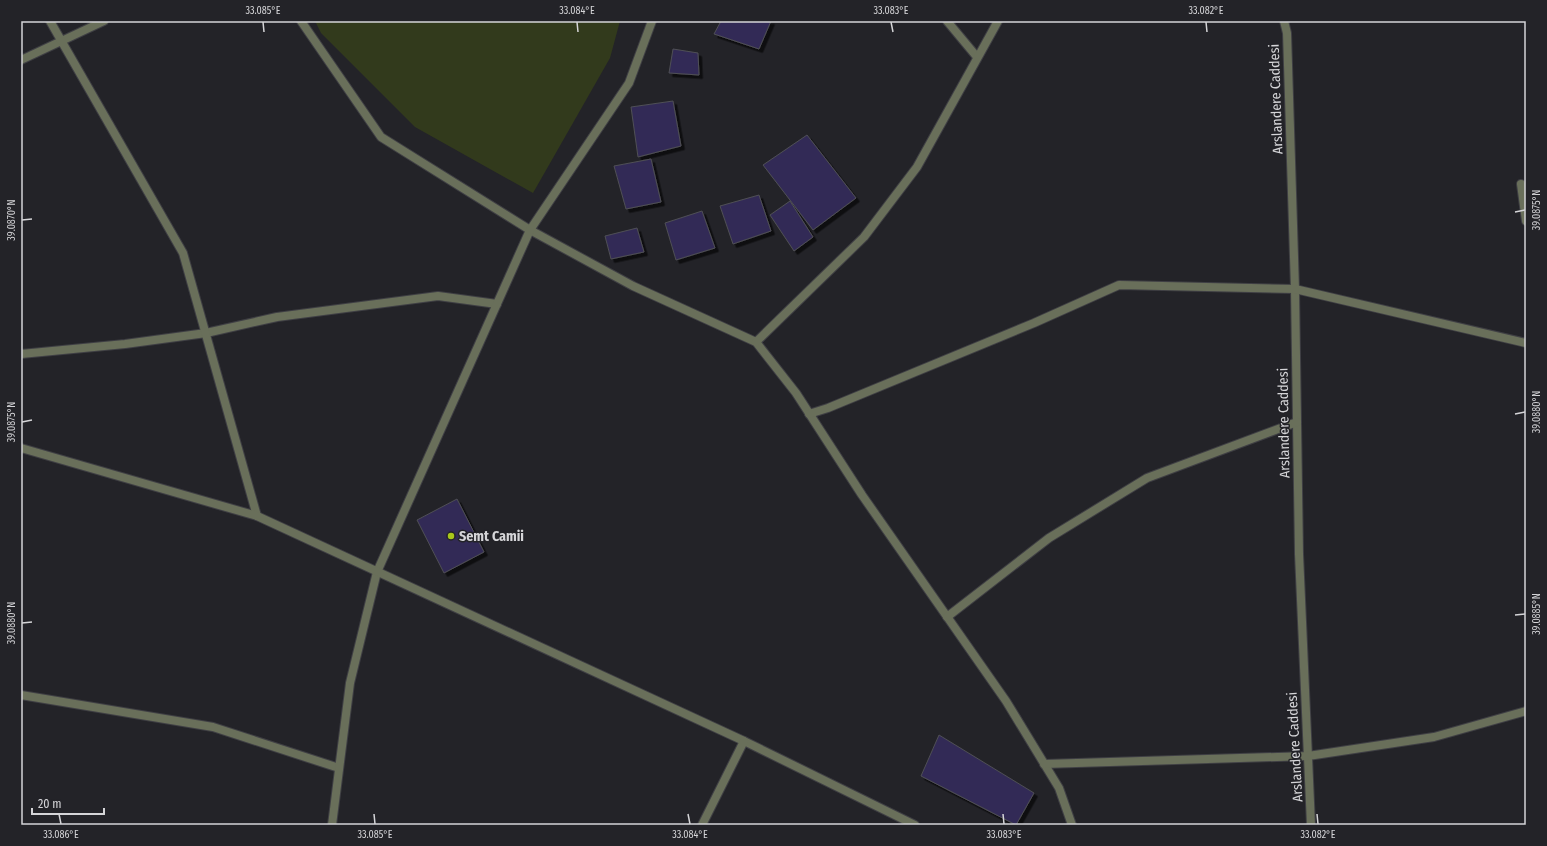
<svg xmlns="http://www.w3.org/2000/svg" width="1547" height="846" font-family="'Fira Sans Condensed',sans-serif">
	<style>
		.green { fill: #323a1c }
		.building { fill: #332c56; stroke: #4f4f55; filter: url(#shadow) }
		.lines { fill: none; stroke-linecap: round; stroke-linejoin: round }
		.minor-casing { stroke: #3f3f44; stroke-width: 10 }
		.tertiary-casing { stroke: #3f3f44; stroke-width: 10 }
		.minor { stroke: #696f5a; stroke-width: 8 }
		.tertiary { stroke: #696f5a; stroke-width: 8 }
		.ticks { fill: none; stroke: #d5d5d8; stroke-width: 1.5 }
		.poi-dot { fill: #a9c71a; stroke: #232328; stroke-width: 1.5 }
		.labels { text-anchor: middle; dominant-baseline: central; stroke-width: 3; stroke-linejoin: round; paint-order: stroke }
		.street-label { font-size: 14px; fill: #d5d5d8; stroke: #232328 }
		.poi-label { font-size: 14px; font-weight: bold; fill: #d5d5d8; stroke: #232328; text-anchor: start }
		.neatline { fill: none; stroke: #d5d5d8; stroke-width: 1.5 }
		.ticks-label { font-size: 10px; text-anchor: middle; fill: #d5d5d8 }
	</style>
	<defs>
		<filter id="shadow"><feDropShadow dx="3.5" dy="3.5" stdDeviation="0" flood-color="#0009"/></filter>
	</defs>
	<rect width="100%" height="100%" fill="#232328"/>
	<path class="green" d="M315 21H620L610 58 533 193 415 127 321 33Z"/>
	<g class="building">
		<path d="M721 21H771L759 49 714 34Z"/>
		<path d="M673 49 698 53 699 75 669 73Z"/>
		<path d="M673 101 681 146 638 157 631 107Z"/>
		<path d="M807 135 856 198 813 230 763 165Z"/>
		<path d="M651 159 661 202 626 209 614 166Z"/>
		<path d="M759 195 771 231 733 244 720 206Z"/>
		<path d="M790 201 813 237 794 251 770 215Z"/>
		<path d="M702 211 715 248 676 260 665 223Z"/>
		<path d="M637 228 644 252 611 259 605 236Z"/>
		<path d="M457 499 484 552 444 573 417 520Z"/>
		<path d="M939 735 1034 793 1016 825 921 776Z"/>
	</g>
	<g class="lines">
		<g class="minor-casing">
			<g id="minor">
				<path d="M301 21 381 137 530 230 633 286 756 342 796 393 862 495 1006 701 1059 788 1072 825"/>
				<path d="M947 21 977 57"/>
				<path d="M1284 21 1287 33 1295 289 1299 554 1311 825"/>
				<path d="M21 60 104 21"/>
				<path d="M1521 184 1526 221"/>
				<path d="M756 342 864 237 917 167 998 21"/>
				<path d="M21 354 125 344 206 333 277 317 438 296 497 304"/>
				<path d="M809 414 828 408 1034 323 1119 285 1295 289 1526 343"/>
				<path d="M947 617 1049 538 1147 478 1297 422"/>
				<path d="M21 695 213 727 339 768"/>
				<path d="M1044 764 1308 756 1434 737 1526 711"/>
				<path d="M332 825 350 683 377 572 530 230 629 83 652 21"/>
			</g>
		</g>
		<g class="tertiary-casing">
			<g id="tertiary">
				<path d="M50 21 183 253 257 516"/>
				<path d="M21 448 257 516 744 741 915 825"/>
				<path d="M702 825 744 741"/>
			</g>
		</g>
		<use href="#minor" class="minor"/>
		<use href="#tertiary" class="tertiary"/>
	</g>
	<path class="ticks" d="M263 22 264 32M577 22 578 32M891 22 893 32M1206 22 1207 32M1515 212 1525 210M22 220 32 219M1515 414 1525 412M22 422 32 420M1515 615 1525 614M22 623 32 622M59 814 61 824M374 814 375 824M688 814 690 824M1003 814 1004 824M1317 814 1318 824"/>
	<circle class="poi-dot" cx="451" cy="536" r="4"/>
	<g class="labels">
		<g class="street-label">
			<text transform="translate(1276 99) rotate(-92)">Arslandere Caddesi</text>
			<text transform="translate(1284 423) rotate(-91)">Arslandere Caddesi</text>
			<text transform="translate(1295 747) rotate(-93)">Arslandere Caddesi</text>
		</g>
		<g class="poi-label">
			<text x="459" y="536">Semt Camii</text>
		</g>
	</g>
	<rect width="1547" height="846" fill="none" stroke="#232328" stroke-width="44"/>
	<path d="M32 808v6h72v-6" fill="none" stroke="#d5d5d8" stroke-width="2"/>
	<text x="38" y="808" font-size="12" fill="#d5d5d8" stroke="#232328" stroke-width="3" paint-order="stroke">20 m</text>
	<rect x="22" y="22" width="1503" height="802" class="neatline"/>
	<g class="ticks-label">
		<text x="263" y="14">33.085°E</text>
		<text x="577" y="14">33.084°E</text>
		<text x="891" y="14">33.083°E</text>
		<text x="1206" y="14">33.082°E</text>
		<text transform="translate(1536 210) rotate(-90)" y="4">39.0875°N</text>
		<text transform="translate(11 220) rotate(-90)" y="4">39.0870°N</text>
		<text transform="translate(1536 412) rotate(-90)" y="4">39.0880°N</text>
		<text transform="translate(11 422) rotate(-90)" y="4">39.0875°N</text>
		<text transform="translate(1536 614) rotate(-90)" y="4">39.0885°N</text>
		<text transform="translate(11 623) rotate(-90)" y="4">39.0880°N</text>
		<text x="61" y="838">33.086°E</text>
		<text x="375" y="838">33.085°E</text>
		<text x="690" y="838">33.084°E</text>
		<text x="1004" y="838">33.083°E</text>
		<text x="1318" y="838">33.082°E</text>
	</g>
</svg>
